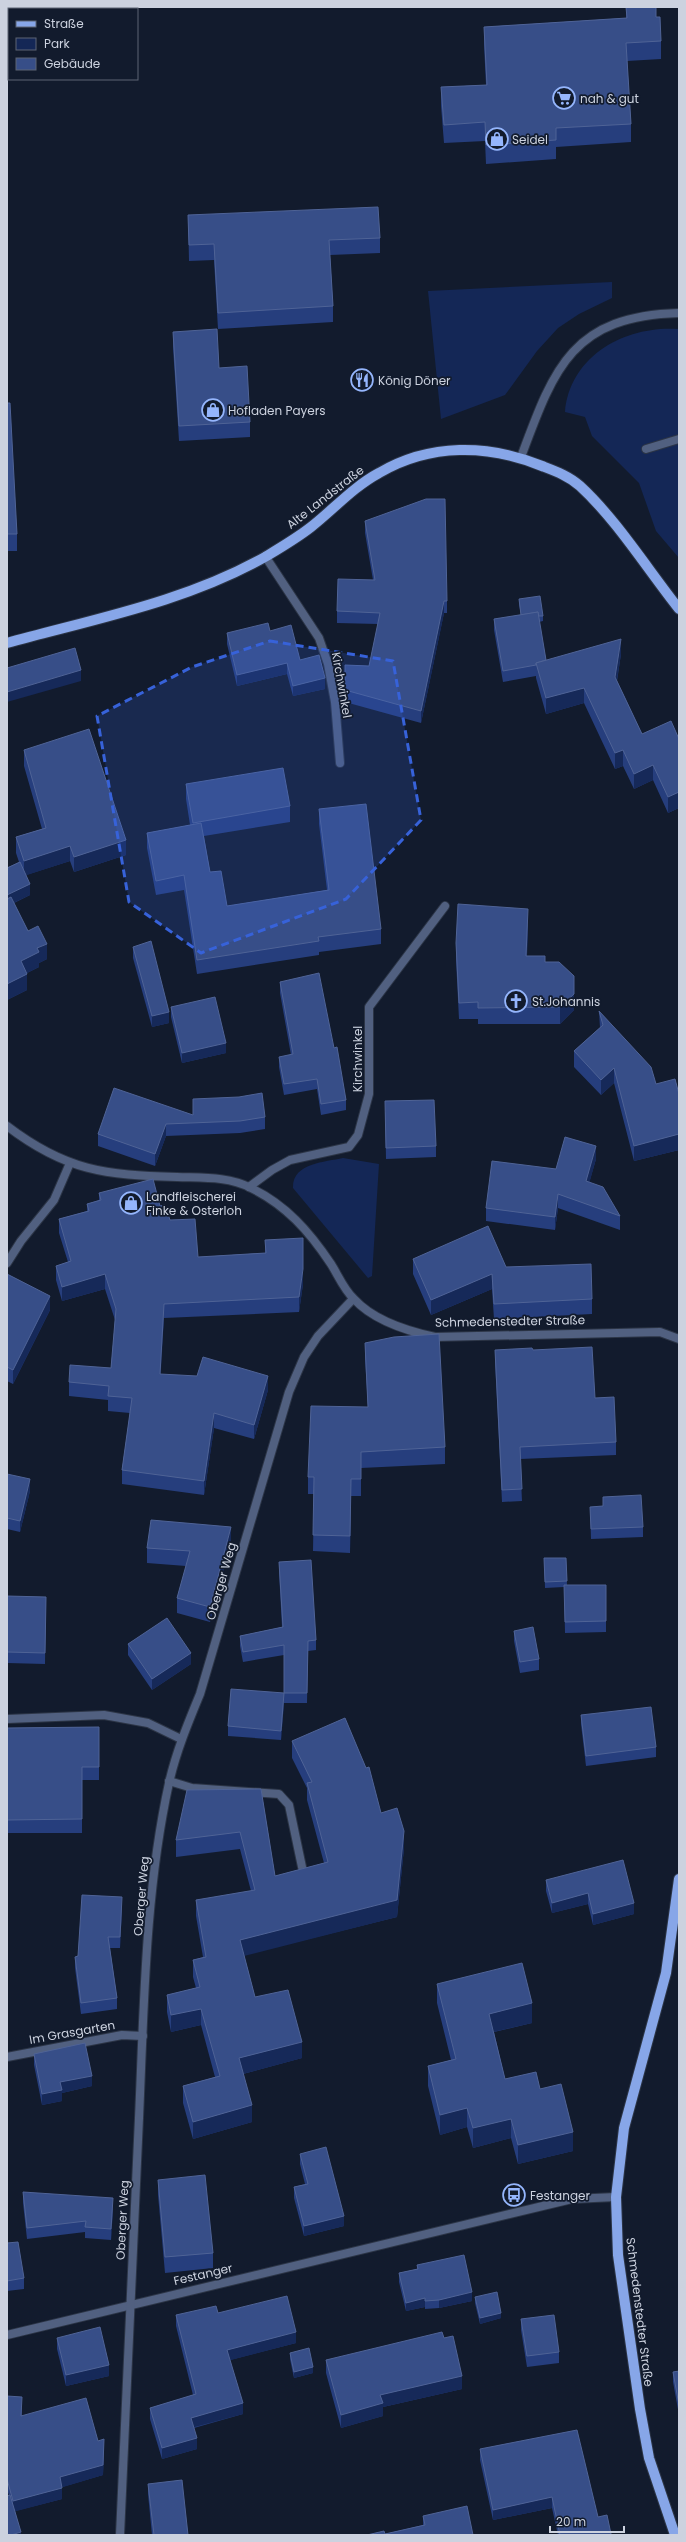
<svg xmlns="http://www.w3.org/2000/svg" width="686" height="2542" font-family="Poppins,sans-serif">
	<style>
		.green { fill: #142756 }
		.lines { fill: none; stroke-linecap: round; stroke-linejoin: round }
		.service-casing { stroke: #2c3546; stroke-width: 10 }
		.minor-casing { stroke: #2c3546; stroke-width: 10 }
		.tertiary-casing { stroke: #2c3546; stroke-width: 10 }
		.primary-casing { stroke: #2c3546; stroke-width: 12 }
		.service { stroke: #516080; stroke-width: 8 }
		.minor { stroke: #516080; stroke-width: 8 }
		.tertiary { stroke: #516080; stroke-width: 8 }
		.primary { stroke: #87a6e8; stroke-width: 10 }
		.wall { fill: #263e7d }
		.shaded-wall { fill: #162959 }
		.building { fill: #374e88; stroke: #4f6396 }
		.marked { fill: #3762d9; fill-opacity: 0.2; stroke: #3762d9; stroke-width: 3; stroke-dasharray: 8 5; stroke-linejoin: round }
		.labels { text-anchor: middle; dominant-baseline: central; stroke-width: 3.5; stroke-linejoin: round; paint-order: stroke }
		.poi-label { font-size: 12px; fill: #ccd2df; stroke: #121b2d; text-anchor: start }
		.street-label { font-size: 12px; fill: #ccd2df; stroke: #121b2d }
	</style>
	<rect width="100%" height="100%" fill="#121b2d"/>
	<g class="green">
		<path d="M612 282V298L579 314 558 328 537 351 505 395 441 419 428 291Z"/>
		<path d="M679 329V558L656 531 639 483 592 436 585 417 565 412C570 355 626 325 679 329Z"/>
		<path d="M343 1158 379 1164 372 1276 368 1278 293 1188C292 1163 325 1162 343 1158Z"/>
	</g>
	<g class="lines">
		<g class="service-casing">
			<g id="service">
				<path d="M646 449 679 439"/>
				<path d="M169 1781 192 1788 279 1794 289 1805 302 1867"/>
				<path d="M7 2057 122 2035 143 2036"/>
			</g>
		</g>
		<g class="minor-casing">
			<g id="minor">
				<path d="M265 556 319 638 328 664 335 702 340 763"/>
				<path d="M7 1126C66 1171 105 1175 177 1177 201 1178 228 1176 251 1188 286 1205 309 1231 331 1264 338 1275 344 1290 354 1299 374 1321 407 1331 435 1337L660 1332 679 1339"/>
				<path d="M249 1187 272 1170 290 1160 349 1147 358 1135 369 1094V1007L445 906"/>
				<path d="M7 1263 21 1241 54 1200 70 1163"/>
				<path d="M7 1719 104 1715 148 1723 181 1739"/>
				<path d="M7 2335 572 2199 616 2197"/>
				<path d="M120 2535C126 2396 132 2257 139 2118 144 2006 145 1892 169 1783 176 1752 188 1723 200 1694L289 1392 304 1357 318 1336 353 1299"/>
			</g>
		</g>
		<g class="tertiary-casing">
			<path id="tertiary" d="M521 457C554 368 572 316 679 313"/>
		</g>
		<g class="primary-casing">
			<g id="primary">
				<path d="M7 643C94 619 185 602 265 557 280 548 297 538 311 527 334 509 353 487 379 473 430 443 488 444 542 466 555 471 569 476 580 486 616 519 648 570 679 609"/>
				<path d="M675 2535 649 2458 640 2409 618 2255 616 2197 624 2128 666 1973 679 1879"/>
			</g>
		</g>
		<use href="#service" class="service"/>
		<use href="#minor" class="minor"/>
		<use href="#tertiary" class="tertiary"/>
		<use href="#primary" class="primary"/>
	</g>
	<g class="wall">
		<path d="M626 7H656V17L661 41V59L627 61 631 124V142L556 147V159L486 164 485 141 444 143 441 106V87L486 85 484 45V27L626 18Z"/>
		<path d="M188 215 380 238V253L330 255 333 306V322L218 329 214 260 189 261Z"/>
		<path d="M173 332 219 368 250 422V437L179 441 173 347Z"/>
		<path d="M7 403 17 534V551H7Z"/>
		<path d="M365 521 447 601V613H444L421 723 345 702V665L369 666 378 624 337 623V611L373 580 365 533Z"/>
		<path d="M519 599 543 616V621L539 622 546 660 621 654 617 681 642 734 679 739V808L668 813 653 780 634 789 623 766 615 769 584 703 546 714 536 678V676L503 682 494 630V619L521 615 519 604Z"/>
		<path d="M270 631 300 660 325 689 293 696 287 674 237 686 227 644V633Z"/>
		<path d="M24 750 126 855 74 872 70 861 26 875 30 895 14 903 28 931 47 959 39 963V967L27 973V990L7 1000V868L19 862 16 853V837L42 829 24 766Z"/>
		<path d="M186 784 290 806V822L204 836 210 872 227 906 327 890 319 824V809L381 929V944L319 952V955L197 974 184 890 156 895 147 848V833L190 825 186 799Z"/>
		<path d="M528 925 527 956 545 962 574 1010 560 1024H478V1019H459L456 960V943Z"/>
		<path d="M133 947 169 1023 152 1027 133 958Z"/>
		<path d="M280 982 334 1048 346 1100V1110L321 1115 317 1089 284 1095 279 1067V1057L291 1055 280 993Z"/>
		<path d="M171 1007 226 1053 182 1063 171 1017Z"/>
		<path d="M599 1011 656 1084 679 1094V1150L634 1161 614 1083 601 1095 574 1067V1051L600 1028Z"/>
		<path d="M193 1099 265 1117V1129L240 1133 166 1136 155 1166 98 1146V1134L193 1115Z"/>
		<path d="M385 1112 436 1146V1157L386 1159Z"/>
		<path d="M596 1159 589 1183 620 1216V1230L558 1208 555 1230 486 1221V1208L556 1169Z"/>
		<path d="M99 1193 160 1206 170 1220 198 1257 265 1253V1240L303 1284 299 1312 164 1318 160 1374 268 1390 254 1439 214 1428 204 1495 122 1484V1470L130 1413 108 1411V1400L69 1396V1382L111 1368 115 1320 105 1289 62 1301 56 1280V1266L68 1262 59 1233V1219L87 1211V1204L99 1200Z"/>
		<path d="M413 1259 506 1267 592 1299V1314L494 1319 492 1289 431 1315 413 1274Z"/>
		<path d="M7 1274 50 1310 13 1384 7 1381Z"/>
		<path d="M365 1343 445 1447V1464L361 1468V1496H351L350 1553 313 1551 314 1494H308V1477L368 1407 365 1359Z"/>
		<path d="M495 1350H533L595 1398 616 1442V1455L520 1459 522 1501 502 1502 495 1362Z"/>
		<path d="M7 1474 30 1491 20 1532 7 1529Z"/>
		<path d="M603 1497 643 1527V1537L591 1539 590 1507 603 1506Z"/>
		<path d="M231 1542 210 1622 177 1613V1598L186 1566 147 1563V1548Z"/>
		<path d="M544 1558H566L567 1585H606V1632L565 1633 564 1587 545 1588Z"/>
		<path d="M279 1562 316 1640V1650L308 1651 307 1703H284L281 1740 228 1736V1726L284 1693V1655L243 1662 240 1646V1636L282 1627 279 1572Z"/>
		<path d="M7 1596 46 1597 45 1664 7 1663Z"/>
		<path d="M514 1631 539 1659V1670L520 1673 514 1641Z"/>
		<path d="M128 1644 191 1664 152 1690 128 1655Z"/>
		<path d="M581 1715 656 1747V1757L586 1766 581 1724Z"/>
		<path d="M99 1727V1780H82V1833H7V1728Z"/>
		<path d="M292 1741 381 1813 404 1848 397 1917 244 1955 255 1997 302 2058 243 2074 252 2122 193 2139 183 2103V2086L215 2077 201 2025 171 2032 167 2012V1995L196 1988 193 1977V1960L203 1957 196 1916V1900L251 1891 240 1849 176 1857V1840L261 1789 275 1876 324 1863 307 1800V1788L292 1758Z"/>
		<path d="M546 1880 634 1903V1914L593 1925 588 1904 552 1913 546 1891Z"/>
		<path d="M122 1908 120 1948H110L117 1998V2009L81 2014 75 1968V1957L78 1956Z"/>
		<path d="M437 1984 532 2023 494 2032 505 2079 540 2089 573 2151 518 2164 511 2138 473 2148 467 2127 440 2135 428 2086V2066L451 2060 437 2003Z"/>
		<path d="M34 2054 92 2086 62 2093V2101L42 2105 34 2065Z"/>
		<path d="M300 2154 344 2226 304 2236 294 2198V2187L305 2184 300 2164Z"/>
		<path d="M158 2180 213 2253V2268L165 2273 158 2195Z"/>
		<path d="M23 2192 113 2209 111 2240 85 2238V2232L27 2239 23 2203Z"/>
		<path d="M7 2243 24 2278V2289L7 2291Z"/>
		<path d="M417 2265 472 2301 439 2308 425 2309V2307L406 2311 399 2282V2273L417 2269Z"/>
		<path d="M475 2297 501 2318 480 2324 475 2303Z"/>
		<path d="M218 2313 296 2343 230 2360 243 2414 194 2428 197 2449 162 2459 150 2419V2408L193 2395 176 2326V2315Z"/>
		<path d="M521 2319 559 2352V2363L527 2367 521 2330Z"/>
		<path d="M57 2338 109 2376 66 2386 57 2349Z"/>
		<path d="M444 2338 462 2389 383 2407V2416L341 2428 326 2373V2360Z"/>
		<path d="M290 2353 313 2373 294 2378 290 2359Z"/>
		<path d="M679 2371V2415L673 2382V2372Z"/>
		<path d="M7 2396 22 2408V2416L98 2441 104 2450 103 2475 62 2487V2499L15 2511 21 2535 7 2489Z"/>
		<path d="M480 2449 598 2517 611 2535H558L552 2508 493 2520 480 2460Z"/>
		<path d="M148 2484 188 2535H152L148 2494Z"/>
		<path d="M423 2516 473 2535 385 2534 423 2525Z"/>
	</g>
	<g class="shaded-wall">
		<path d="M444 601V613L421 723V711Z"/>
		<path d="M621 639V654L615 692V677Z"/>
		<path d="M287 663V674L237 686V675Z"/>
		<path d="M81 670V681L7 702V692Z"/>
		<path d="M325 678V689L293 696V686Z"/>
		<path d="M584 688V703L546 714V698Z"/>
		<path d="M623 750V766L615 769V753Z"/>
		<path d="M653 765V780L634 789V774Z"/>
		<path d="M679 792V808L668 813V797Z"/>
		<path d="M126 840V855L74 872V857Z"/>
		<path d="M70 846V861L24 876V861Z"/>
		<path d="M30 884V895L7 906V895Z"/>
		<path d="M528 909V925L526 973V956Z"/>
		<path d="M47 944V959L39 963V967L21 976V961L37 948Z"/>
		<path d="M27 974V990L7 1000V984Z"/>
		<path d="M574 994V1010L560 1024V1007Z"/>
		<path d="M169 1012V1023L152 1027V1016Z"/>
		<path d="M226 1043V1053L182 1063V1053Z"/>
		<path d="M614 1068V1083L601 1095V1080Z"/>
		<path d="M166 1124V1136L155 1166V1154Z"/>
		<path d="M679 1134V1150L634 1161V1146Z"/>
		<path d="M596 1146V1159L586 1195V1181Z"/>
		<path d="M558 1194V1208L555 1230V1217Z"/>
		<path d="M303 1269V1284L299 1312V1297Z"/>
		<path d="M105 1274V1289L62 1301V1287Z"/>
		<path d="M492 1274V1289L431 1315V1300Z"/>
		<path d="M50 1296V1310L13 1384V1370Z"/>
		<path d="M164 1304V1318L160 1388V1374Z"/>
		<path d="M268 1376V1390L254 1439V1425Z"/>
		<path d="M214 1413V1428L204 1495V1481Z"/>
		<path d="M30 1479V1491L20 1532V1521Z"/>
		<path d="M351 1479V1496L350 1553V1536Z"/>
		<path d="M231 1527V1542L210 1622V1607Z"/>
		<path d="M191 1653V1664L152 1690V1679Z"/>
		<path d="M284 1693V1703L281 1740V1731Z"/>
		<path d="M404 1831V1848L397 1917 240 1957V1940Z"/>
		<path d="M588 1893V1904L552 1913V1903Z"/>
		<path d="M122 1897V1908L120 1948V1937Z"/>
		<path d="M634 1903V1914L593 1925V1914Z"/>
		<path d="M532 2003V2023L489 2033V2014Z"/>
		<path d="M201 2009V2025L171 2032V2015Z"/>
		<path d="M302 2042V2058L239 2075V2058Z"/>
		<path d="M92 2076V2086L62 2093V2101L42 2105V2094L60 2082Z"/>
		<path d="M252 2105V2122L193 2139V2122Z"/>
		<path d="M467 2108V2127L440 2135V2115Z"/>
		<path d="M511 2119V2138L473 2148V2128Z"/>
		<path d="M573 2132V2151L518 2164V2145Z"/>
		<path d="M113 2198V2209L111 2240V2229Z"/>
		<path d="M344 2216V2226L304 2236V2226Z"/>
		<path d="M472 2292V2301L439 2308V2300Z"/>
		<path d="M425 2298V2307L406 2311V2303Z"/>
		<path d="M501 2313V2318L480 2324V2318Z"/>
		<path d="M296 2332V2343L227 2361V2350Z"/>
		<path d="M109 2365V2376L66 2386V2375Z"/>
		<path d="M313 2367V2373L294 2378V2372Z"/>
		<path d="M462 2376V2389L383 2407V2416L341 2428V2415L380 2395Z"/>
		<path d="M22 2397V2408L21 2427V2416Z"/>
		<path d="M243 2403V2414L191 2428V2418Z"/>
		<path d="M197 2438V2449L162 2459V2448Z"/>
		<path d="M104 2439 103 2475 60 2488V2477Z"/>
		<path d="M62 2488V2499L13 2512V2501Z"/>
		<path d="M552 2497V2508L493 2520V2510Z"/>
		<path d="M21 2532V2535H11Z"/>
	</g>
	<g class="building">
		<path d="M626 7H656V17H660L661 41 626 43 631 124 556 128V140L486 145 485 122 444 125 441 87 487 85 484 27 627 18Z"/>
		<path d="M378 207 380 238 329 240 333 306 218 313 214 244 189 245 188 215Z"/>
		<path d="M217 329 219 368 247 366 250 422 179 426 173 332Z"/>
		<path d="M7 403H10L17 534H7Z"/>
		<path d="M426 499H445L447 601H444L421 711 345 690V665L369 666 380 613 337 611 338 579 375 580 365 521Z"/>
		<path d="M540 596 543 616H538V612L521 615 519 599Z"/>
		<path d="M538 612 546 660 536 663V665L503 671 494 619Z"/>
		<path d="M268 623 270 631 291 625 300 660 319 655 325 678 293 686 287 663 237 675 227 633Z"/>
		<path d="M621 639 615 677 642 734 671 721 679 739V792L668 797 653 765 634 774 623 750 615 753 584 688 546 698 536 663Z"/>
		<path d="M75 648 81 670 7 692V668Z"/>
		<path d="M89 729 126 840 74 857 70 846 24 861 16 837 46 828 24 750Z"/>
		<path d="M283 768 290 806 193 823 186 784Z"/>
		<path d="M366 804 381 929 318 937 319 941 197 960 184 875 156 881 147 833 201 823 210 872 221 871 227 906 329 890 319 809Z"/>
		<path d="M20 862 30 884 7 895V868Z"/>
		<path d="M11 897 28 931 38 926 47 944 37 948 39 952 21 961 27 974 7 984V899Z"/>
		<path d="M458 904 528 909 526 956H545V962H559L574 976V994L560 1007 478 1008V1002L459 1003 456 943Z"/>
		<path d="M151 941 169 1012 152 1016 133 947Z"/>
		<path d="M319 973 334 1048 337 1047 346 1100 321 1104 317 1079 284 1084 279 1057 293 1054 280 982Z"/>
		<path d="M215 997 226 1043 182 1053 171 1007Z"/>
		<path d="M599 1011 651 1067 656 1084 675 1079 679 1094V1134L634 1146 614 1068 601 1080 574 1051 603 1025Z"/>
		<path d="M114 1088 193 1115V1099L239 1097 262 1093 265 1117 240 1121 166 1124 155 1154 98 1134Z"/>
		<path d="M434 1100 436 1146 386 1148 385 1101Z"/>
		<path d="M565 1137 596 1146 586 1181 603 1187 620 1216 558 1194 555 1217 486 1208 492 1161 556 1169Z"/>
		<path d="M153 1179 160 1206 165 1205 170 1220 195 1219 198 1257 266 1253 265 1240 303 1238V1269L299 1297 164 1304 160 1374 197 1376 203 1357 268 1376 254 1425 214 1413 204 1481 122 1470 132 1398 108 1396 109 1386 69 1382 70 1365 111 1368 116 1309 105 1274 62 1287 56 1266 71 1261 59 1219 89 1211 87 1204 101 1200 99 1193Z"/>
		<path d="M488 1226 506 1267 591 1264 592 1299 494 1304 492 1274 431 1300 413 1259Z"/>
		<path d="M7 1274 50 1296 13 1370 7 1367Z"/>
		<path d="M439 1334 445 1447 361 1452V1479H351L350 1536 313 1535 314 1477H308L311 1406 368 1407 365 1343 394 1337Z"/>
		<path d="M592 1347 595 1398 614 1397 616 1442 520 1447 522 1489 502 1490 495 1350 532 1348 533 1350Z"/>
		<path d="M7 1474 30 1479 20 1521 7 1518Z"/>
		<path d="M641 1495 643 1527 591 1529 590 1507 603 1506V1497Z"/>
		<path d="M151 1520 231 1527 210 1607 177 1598 190 1551 147 1548Z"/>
		<path d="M544 1558H566L567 1581 545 1582Z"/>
		<path d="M311 1560 316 1640 308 1641 307 1693H284V1645L243 1652 240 1636 283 1627 279 1562Z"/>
		<path d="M564 1585H606V1621L565 1622Z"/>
		<path d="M7 1596 46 1597 45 1653 7 1652Z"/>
		<path d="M167 1618 191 1653 152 1679 128 1644Z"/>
		<path d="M533 1627 539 1659 520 1662 514 1631Z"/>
		<path d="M231 1689 284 1693 281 1731 228 1726Z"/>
		<path d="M651 1707 656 1747 586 1756 581 1715Z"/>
		<path d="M345 1718 366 1768 369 1767 381 1813 397 1808 404 1831 397 1900 240 1940 255 1997 288 1990 302 2042 239 2058 252 2105 193 2122 183 2086 220 2076 201 2009 171 2015 167 1995 200 1987 193 1960 206 1957 196 1900 255 1890 240 1832 176 1840 187 1790 261 1789 275 1876 328 1862 307 1783 312 1782 292 1741Z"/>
		<path d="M99 1727V1767H82V1819L7 1820V1728Z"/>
		<path d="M623 1860 634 1903 593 1914 588 1893 552 1903 546 1880Z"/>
		<path d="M82 1895 122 1897 120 1937H108L117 1998 81 2003 75 1957 78 1956Z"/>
		<path d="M522 1963 532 2003 489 2014 505 2079 536 2072 540 2089 561 2084 573 2132 518 2145 511 2119 473 2128 467 2108 440 2115 428 2066 456 2059 437 1984Z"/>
		<path d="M85 2043 92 2076 60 2082 62 2090 42 2094 34 2054Z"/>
		<path d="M326 2147 344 2216 304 2226 294 2187 308 2184 300 2154Z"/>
		<path d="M205 2175 213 2253 165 2257 158 2180Z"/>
		<path d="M23 2192 113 2198 111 2229 85 2227 86 2221 27 2228Z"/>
		<path d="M18 2242 24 2278 7 2281V2243Z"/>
		<path d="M464 2255 472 2292 439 2300 425 2301V2298L406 2303 399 2273 418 2269 417 2265Z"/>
		<path d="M497 2292 501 2313 480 2318 475 2297Z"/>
		<path d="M287 2296 296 2332 227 2350 243 2403 191 2418 197 2438 162 2448 150 2408 196 2394 176 2315 216 2306 218 2313Z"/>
		<path d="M554 2315 559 2352 527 2356 521 2319Z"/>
		<path d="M100 2327 109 2365 66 2375 57 2338Z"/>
		<path d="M442 2332 444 2338 453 2336 462 2376 380 2395 383 2403 341 2415 326 2360Z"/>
		<path d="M309 2348 313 2367 294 2372 290 2353Z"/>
		<path d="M679 2371V2405L673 2372Z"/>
		<path d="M7 2396 22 2397 21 2416 86 2398 98 2441 104 2439 103 2465 60 2477 62 2488 13 2501 7 2479Z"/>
		<path d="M577 2430 598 2517 607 2515 611 2534 608 2535H560L552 2497 493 2510 480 2449Z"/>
		<path d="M182 2480 188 2535H154L148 2484Z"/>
		<path d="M10 2495 21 2532 11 2535H7V2496Z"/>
		<path d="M467 2506 473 2535H367L384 2531 385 2534 425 2525 423 2516Z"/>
	</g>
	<path class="marked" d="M270 641 393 661 421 820 346 899 201 953 129 902 97 716 192 667Z"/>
	<defs>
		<g id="supermarket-ring" transform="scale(1.15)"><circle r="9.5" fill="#121b2d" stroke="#95b6fd" stroke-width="1.5"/><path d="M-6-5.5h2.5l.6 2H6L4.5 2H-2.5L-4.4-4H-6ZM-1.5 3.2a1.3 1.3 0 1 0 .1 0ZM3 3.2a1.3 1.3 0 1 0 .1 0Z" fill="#95b6fd"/></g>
		<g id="shop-ring" transform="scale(1.15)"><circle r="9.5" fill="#121b2d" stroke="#95b6fd" stroke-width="1.5"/><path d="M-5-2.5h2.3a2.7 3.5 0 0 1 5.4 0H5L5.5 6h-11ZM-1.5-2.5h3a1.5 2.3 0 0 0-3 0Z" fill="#95b6fd"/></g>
		<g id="restaurant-ring" transform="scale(1.15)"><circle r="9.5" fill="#121b2d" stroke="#95b6fd" stroke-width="1.5"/><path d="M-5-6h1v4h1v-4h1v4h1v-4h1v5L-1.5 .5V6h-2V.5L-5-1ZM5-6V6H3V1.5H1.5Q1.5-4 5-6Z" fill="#95b6fd"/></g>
		<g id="church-ring" transform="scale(1.15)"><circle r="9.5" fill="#121b2d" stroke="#95b6fd" stroke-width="1.5"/><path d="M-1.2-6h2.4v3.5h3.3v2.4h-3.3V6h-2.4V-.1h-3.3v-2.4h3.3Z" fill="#95b6fd"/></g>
		<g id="bus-ring" transform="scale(1.15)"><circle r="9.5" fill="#121b2d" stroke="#95b6fd" stroke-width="1.5"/><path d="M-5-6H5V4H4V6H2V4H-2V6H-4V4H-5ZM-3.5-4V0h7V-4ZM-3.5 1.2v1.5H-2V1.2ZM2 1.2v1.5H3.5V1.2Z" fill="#95b6fd"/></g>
	</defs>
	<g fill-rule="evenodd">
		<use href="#supermarket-ring" x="564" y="98"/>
		<use href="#shop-ring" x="497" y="139"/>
		<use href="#restaurant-ring" x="362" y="380"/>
		<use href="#shop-ring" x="213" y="410"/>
		<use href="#church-ring" x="516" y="1001"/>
		<use href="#shop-ring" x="131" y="1203"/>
		<use href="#bus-ring" x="514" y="2195"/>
	</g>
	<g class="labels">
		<g class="poi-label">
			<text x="580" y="98">nah &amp; gut</text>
			<text x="512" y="139">Seidel</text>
			<text x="378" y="380">König Döner</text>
			<text x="228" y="410">Hofladen Payers</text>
			<text x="532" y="1001">St.Johannis</text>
			<text x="146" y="1196">Landfleischerei<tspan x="146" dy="14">Finke &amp; Osterloh</tspan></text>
			<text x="530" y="2195">Festanger</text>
		</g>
		<g class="street-label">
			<text transform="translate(325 497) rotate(-38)">Alte Landstraße</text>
			<text transform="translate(342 685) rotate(80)">Kirchwinkel</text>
			<text transform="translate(357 1059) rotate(-90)">Kirchwinkel</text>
			<text transform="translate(510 1321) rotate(-1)">Schmedenstedter Straße</text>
			<text transform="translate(221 1581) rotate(-74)">Oberger Weg</text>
			<text transform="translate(141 1896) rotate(-85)">Oberger Weg</text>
			<text transform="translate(72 2032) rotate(-10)">Im Grasgarten</text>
			<text transform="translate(122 2220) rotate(-87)">Oberger Weg</text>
			<text transform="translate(203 2274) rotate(-13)">Festanger</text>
			<text transform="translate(640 2312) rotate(83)">Schmedenstedter Straße</text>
		</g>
	</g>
	<rect width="686" height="2542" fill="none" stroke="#ccd2df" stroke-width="16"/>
	<rect x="8" y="8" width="130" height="72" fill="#121b2d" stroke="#5c6474"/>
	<rect x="16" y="21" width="20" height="6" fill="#87a6e8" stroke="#5c6474"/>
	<text x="44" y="28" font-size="12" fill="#ccd2df">Straße</text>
	<rect x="16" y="38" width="20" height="12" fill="#142756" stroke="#5c6474"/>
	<text x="44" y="48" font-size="12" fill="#ccd2df">Park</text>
	<rect x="16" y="58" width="20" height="12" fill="#374e88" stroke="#5c6474"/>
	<text x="44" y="68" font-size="12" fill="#ccd2df">Gebäude</text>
	<path d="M550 2526v6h74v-6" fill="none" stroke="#ccd2df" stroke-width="2"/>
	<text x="556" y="2526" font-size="12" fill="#ccd2df" stroke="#121b2d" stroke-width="3" paint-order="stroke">20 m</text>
</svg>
